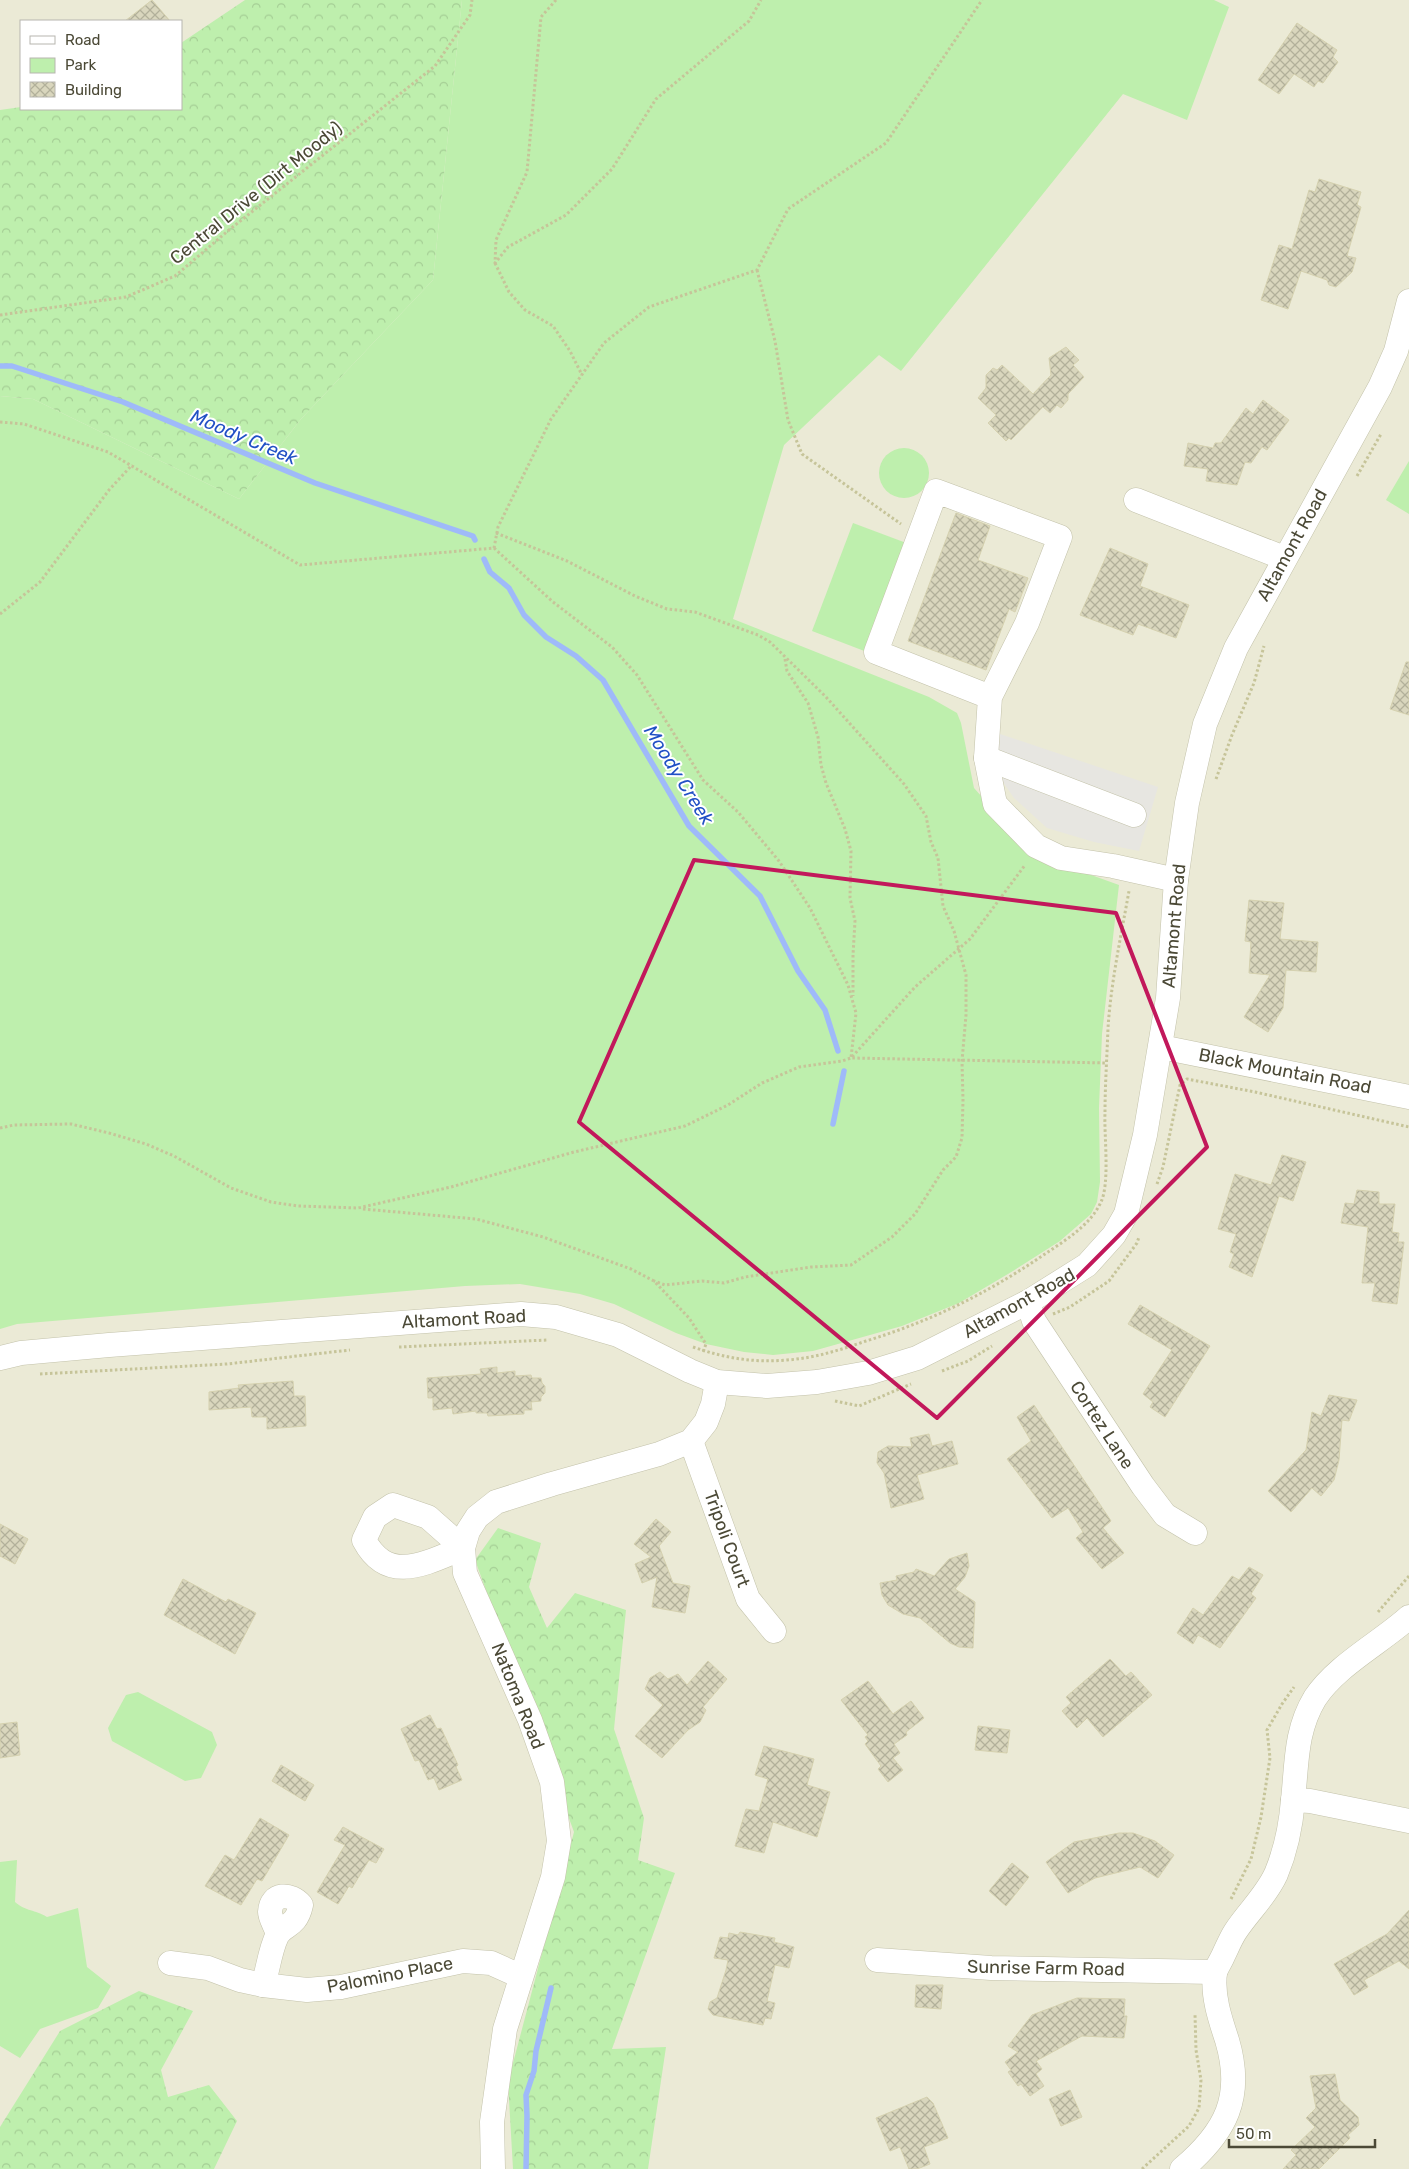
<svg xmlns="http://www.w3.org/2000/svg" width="1409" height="2169" font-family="Rubik,sans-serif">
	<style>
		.residential { fill: #ebead6; fill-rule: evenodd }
		.green { fill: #beefad }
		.forest { fill: url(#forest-crowns) }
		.parking { fill: #e7e6e1 }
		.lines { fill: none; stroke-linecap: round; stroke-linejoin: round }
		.stream { stroke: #9fbaf9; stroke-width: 5.5 }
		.building { fill: url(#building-cross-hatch); stroke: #d5d1af }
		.minor-casing { stroke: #c3c2aa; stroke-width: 25 }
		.path { stroke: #c6c499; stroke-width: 3; stroke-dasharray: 2.5 2.5; stroke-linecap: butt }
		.minor { stroke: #fff; stroke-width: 24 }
		.marked { fill: none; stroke: #c2185b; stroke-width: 4; stroke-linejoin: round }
		.labels { text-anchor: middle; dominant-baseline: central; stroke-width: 4; stroke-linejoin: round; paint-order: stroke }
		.street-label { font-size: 18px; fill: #4b4936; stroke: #fff }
		.water-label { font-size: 19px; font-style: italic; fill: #2150c5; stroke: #fff }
	</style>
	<defs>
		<pattern id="forest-crowns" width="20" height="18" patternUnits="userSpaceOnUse" patternTransform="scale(1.25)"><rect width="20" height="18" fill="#beefad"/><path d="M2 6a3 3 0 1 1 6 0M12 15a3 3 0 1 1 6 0" fill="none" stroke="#a5ce95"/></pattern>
		<pattern id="building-cross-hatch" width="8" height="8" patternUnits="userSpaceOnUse" patternTransform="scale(1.25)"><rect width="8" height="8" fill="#d9d6bd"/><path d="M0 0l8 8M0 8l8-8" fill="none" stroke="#b2b09a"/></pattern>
	</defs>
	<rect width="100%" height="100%" fill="#f6f6e9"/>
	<path class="residential" d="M0 0H1409V2169H0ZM21 21H181V109H21Z"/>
	<g class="green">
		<path d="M462 0H1214L1229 7 1187 120 1123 94 901 371 879 355 784 445 733 619 929 697 957 713 961 723 974 788 1033 854 1119 885 1102 1034 1099 1108 1100 1182 1097 1202 1091 1214 1060 1241 1013 1271 959 1303 902 1326 813 1351 773 1355 744 1352 706 1344 676 1333 614 1304 580 1294 520 1284 465 1286 17 1324 0 1329V396L33 399 239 499 301 419 433 280Z"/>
		<circle cx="904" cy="473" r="25"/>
		<path d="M1409 461V514L1386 500Z"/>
		<path d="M853 523 909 544 867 652 812 631Z"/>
		<path d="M138 1692 212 1732 217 1745 201 1778 185 1781 112 1741 108 1728 126 1695Z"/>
		<path d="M17 1860 15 1902C27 1912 34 1909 47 1917L78 1908 87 1967 111 1986 98 2008 40 2029 20 2058 0 2046V1862Z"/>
	</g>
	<g class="forest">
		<path d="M245 0H462L433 280 301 419 239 499 33 399 0 396V110L21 107V109H181V43Z"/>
		<path d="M498 1528 541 1543 529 1587 547 1628 575 1593 626 1610 614 1729 644 1818 638 1860 675 1873 612 2049 666 2047 648 2169H513L508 2082 574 1832 475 1560Z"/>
		<path d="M139 1991 193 2011 161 2070 168 2097 209 2085 237 2121 214 2169H0V2127L60 2031Z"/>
	</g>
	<path class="parking" d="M1000 734 1158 787 1139 851 1094 842 1047 828 1014 798 999 776 994 756Z"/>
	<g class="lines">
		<g class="stream">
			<path d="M0 366H12L123 402 315 483 473 536 475 540"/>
			<path d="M484 559 490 572 509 588 524 615 546 637 576 656 603 680 689 826 760 896 798 971 825 1010 838 1051"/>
			<path d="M833 1124 844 1071"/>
			<path d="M526 2169 527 2116 526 2095 534 2071 536 2051 551 1988"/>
		</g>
	</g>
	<g class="building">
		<path d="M152 0 170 21H125Z"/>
		<path d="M1297 23 1337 50 1333 57 1338 62 1323 83 1318 81 1314 87 1294 74 1279 94 1258 80Z"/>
		<path d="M1319 179 1361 192 1357 205 1361 207 1347 256 1356 258 1352 272 1336 287 1329 285 1327 280 1301 271 1288 309 1261 300 1279 245 1292 249 1309 190 1315 192Z"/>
		<path d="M1066 347 1079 360 1073 365 1084 377 1068 394V400L1061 408 1057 405 1050 413 1043 407 1011 440 1009 438 1006 441 988 423 996 415 978 398 986 388V375L993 368 997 370 1002 365 1033 394 1051 375 1049 358Z"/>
		<path d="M1263 400 1289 420 1267 450 1262 447 1251 463 1245 462 1237 485 1206 481 1208 469 1184 466 1188 443 1213 448 1215 443H1221L1246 408 1253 414Z"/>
		<path d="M956 513 990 526 978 560 1028 578 1015 612 1009 609 986 670 908 641Z"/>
		<path d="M1110 548 1148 564 1140 586 1189 605 1176 638 1138 624 1133 635 1080 615Z"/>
		<path d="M1406 662H1409V715L1390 709Z"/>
		<path d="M1249 900 1284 903 1280 939 1318 942 1316 972 1286 970 1283 1008 1268 1032 1244 1017 1270 975 1249 973 1251 942 1245 941Z"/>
		<path d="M1282 1155 1306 1162 1293 1201 1279 1196 1252 1277 1229 1267 1234 1254 1230 1252 1236 1234 1218 1229 1235 1174 1271 1185Z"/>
		<path d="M1357 1190 1379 1192V1204H1395L1392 1232 1399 1233 1398 1242H1404L1397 1304 1372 1301 1375 1283H1362L1368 1227 1341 1223 1345 1203 1354 1204Z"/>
		<path d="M1140 1305 1210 1346 1165 1417 1150 1407 1153 1402 1143 1394 1172 1350 1128 1324Z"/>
		<path d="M497 1367V1373L515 1371V1376L531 1375 532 1378H541L542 1383 545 1386V1393L541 1397V1401L531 1402 532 1410H524V1414L488 1416 487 1413H476V1411L453 1414 452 1408 433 1410V1398H428L427 1378 481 1374 480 1369Z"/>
		<path d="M293 1381 294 1396H305L306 1426 267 1429V1417H252L251 1407 209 1410V1392L239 1388 238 1385Z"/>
		<path d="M1329 1395 1357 1400 1349 1421 1342 1420 1339 1460 1334 1480 1321 1496 1312 1488 1291 1512 1268 1491 1306 1450 1312 1412 1321 1416Z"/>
		<path d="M1034 1405 1111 1521 1103 1528 1124 1553 1102 1569 1076 1538 1083 1532 1068 1508 1052 1518 1007 1459 1031 1441 1017 1417Z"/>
		<path d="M929 1434 932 1446 952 1441 958 1464 917 1475 924 1499 891 1508 884 1473 877 1463 878 1452 888 1446 912 1447 910 1438Z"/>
		<path d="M656 1519 671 1532 659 1546 673 1583 690 1586 685 1613 652 1607 657 1577 642 1583 635 1564 651 1557 634 1544Z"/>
		<path d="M0 1524 28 1539 15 1564 0 1556Z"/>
		<path d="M967 1553 969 1566 965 1577 955 1589 975 1602 973 1648 959 1647 950 1643 920 1618 903 1614 888 1605 882 1595 880 1583 897 1580 896 1576 914 1572 916 1569 934 1576 949 1559Z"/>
		<path d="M1249 1567 1263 1575 1251 1594 1256 1598 1220 1648 1198 1635 1193 1644 1177 1633 1193 1608 1203 1615 1232 1576 1239 1580Z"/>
		<path d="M183 1579 226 1602 228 1599 256 1613 235 1654 164 1615Z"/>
		<path d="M1110 1659 1126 1676 1131 1672 1152 1695 1103 1737 1087 1718 1077 1728 1062 1711 1071 1703 1066 1697Z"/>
		<path d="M708 1661 727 1679 703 1707 706 1710 700 1722 688 1730 662 1758 635 1736 663 1705 645 1689 650 1678 660 1672 668 1679 678 1674 687 1685Z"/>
		<path d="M868 1681 893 1714 911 1701 924 1718 906 1732 907 1735 894 1744 900 1753 893 1758 903 1770 888 1782 878 1769 881 1766 865 1744 868 1741 865 1737 868 1735 841 1700Z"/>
		<path d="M430 1715 437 1729 441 1728 458 1765 456 1767 462 1780 439 1790 434 1778 428 1780 419 1760 415 1761 401 1729Z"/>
		<path d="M17 1722 20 1755 0 1758V1724Z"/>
		<path d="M978 1726 1010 1730 1007 1753 975 1750Z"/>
		<path d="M764 1746 814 1759 807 1785 830 1792 817 1837 773 1822 764 1853 735 1846 746 1809 759 1811 768 1779 755 1775Z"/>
		<path d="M281 1765 314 1785 305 1801 272 1781Z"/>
		<path d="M260 1818 289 1835 262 1881 257 1879 241 1905 205 1886 225 1855 234 1860Z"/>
		<path d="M343 1827 384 1849 376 1863 369 1860 352 1888 349 1886 338 1904 317 1892 345 1845 334 1840Z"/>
		<path d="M1119 1833H1133L1155 1841 1174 1855 1158 1878 1140 1867 1095 1878 1068 1893 1046 1862 1074 1842Z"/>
		<path d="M1012 1863 1029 1877 1006 1906 989 1891Z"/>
		<path d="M1409 1910V1969L1399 1961 1364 1980 1368 1987 1354 1995 1334 1964 1387 1934Z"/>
		<path d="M740 1932 775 1938 774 1942 794 1947 789 1968 775 1965 767 2001 775 2003 771 2019 765 2018 763 2025 713 2015 708 2009 710 2002 717 1998 726 1970 728 1960 714 1958 720 1937 728 1938 729 1933 738 1935Z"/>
		<path d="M916 1985H943L941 2009 915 2007Z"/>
		<path d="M1077 1998 1125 1999 1124 2016H1127L1124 2038 1082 2036 1036 2061 1042 2069 1036 2074 1044 2086 1030 2096 1021 2084 1018 2086 1008 2072 1011 2070 1005 2062 1018 2052 1008 2046 1032 2015Z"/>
		<path d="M1335 2074 1340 2100 1358 2117 1359 2125 1348 2135 1350 2138 1319 2169H1283L1296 2155 1291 2150 1315 2127 1306 2118 1316 2108 1310 2076Z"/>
		<path d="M1070 2090 1082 2117 1061 2126 1049 2099Z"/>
		<path d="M927 2097 933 2103 948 2138 924 2147 930 2164 917 2169H909L900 2147 890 2151 876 2118Z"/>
	</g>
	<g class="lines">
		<g class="minor-casing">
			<g id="minor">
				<path d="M1136 500 1284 558"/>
				<path d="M990 697 876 652 936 491 1060 537 1027 623 990 697 986 758 995 804 1036 846 1061 858 1113 866 1176 880"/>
				<path d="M986 758 1134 815"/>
				<path d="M1161 1047 1409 1097"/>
				<path d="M1028 1302 1034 1321 1143 1486 1165 1515 1195 1533"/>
				<path d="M0 1358 21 1353 109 1345 521 1314 556 1317 618 1335 690 1371 717 1382 767 1386 817 1382 868 1373 917 1358 1028 1302 1087 1265 1114 1235 1126 1214 1145 1135 1168 998 1176 880 1187 803 1205 724 1236 648 1380 387 1396 351 1409 301"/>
				<path d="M691 1441 748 1599 774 1631"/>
				<path d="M393 1505 428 1517 463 1548C426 1563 388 1585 364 1540L375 1517Z"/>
				<path d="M1293 1800 1310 1801 1409 1821"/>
				<path d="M877 1960 991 1968 1215 1972"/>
				<path d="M170 1963 208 1968 240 1980 263 1985 307 1990 341 1987 463 1961 491 1963 520 1976"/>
				<path d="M263 1985C268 1970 270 1950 277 1936 283 1924 296 1928 301 1905 291 1893 271 1892 270 1912 270 1918 276 1927 278 1934"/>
				<path d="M493 2169 492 2122 505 2029 553 1877 559 1841 552 1782 530 1720 465 1573 463 1548 468 1531 477 1517 496 1502 552 1484 659 1454 691 1441 706 1422 713 1404 717 1382"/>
				<path d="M1182 2169C1226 2132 1244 2097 1227 2040 1220 2019 1212 1995 1215 1973 1216 1968 1221 1961 1223 1956 1227 1948 1230 1940 1235 1932 1248 1912 1266 1896 1276 1874 1286 1850 1291 1825 1293 1800 1297 1764 1295 1731 1315 1698 1337 1665 1380 1643 1409 1617"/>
			</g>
		</g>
		<g class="path">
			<path d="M556 0 541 17 527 172 496 240 495 263 508 247 566 215 612 169 656 99 749 21 761 0"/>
			<path d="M495 263 509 292 525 310 553 326 570 351 582 375"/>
			<path d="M757 270 775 341 788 420 802 454 901 524"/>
			<path d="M0 315 126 297 175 276 229 230 435 66 470 15 472 0"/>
			<path d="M0 422 24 424 108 452 300 565 494 548 498 527 551 419 604 343 649 307 757 270 788 209 886 143 982 0"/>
			<path d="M1357 476 1381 434"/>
			<path d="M496 533 567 561 635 596 667 609 695 612 758 635 770 642 826 697 904 784 926 816 931 842 938 858 943 906 954 931 966 975V1015L962 1061 963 1100 962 1138 956 1157 943 1170 915 1214 892 1237 851 1265 811 1267 745 1277 724 1283 702 1281 665 1285 654 1281"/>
			<path d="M494 548 553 602 612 647 637 675 703 780 738 812 779 861 810 908 848 985 856 1013 851 1058 1107 1063"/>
			<path d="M0 614 40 582 109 490 132 465"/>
			<path d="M785 659 787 671 808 703 818 737 821 765 826 783 845 829 851 851 850 898 855 921 853 955V996"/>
			<path d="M1216 779 1232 735 1254 683 1264 646"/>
			<path d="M0 1128 14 1125 71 1124 109 1133 146 1144 174 1156 231 1188 271 1202 298 1206 358 1208 451 1187 574 1152 685 1126 728 1105 762 1083 799 1067 842 1061 851 1058 915 987 970 939 1025 865"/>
			<path d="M1157 1184 1163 1167 1180 1085 1187 1079 1255 1092 1409 1127"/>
			<path d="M363 1209 476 1219 543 1237 631 1269 654 1281 689 1318 706 1344 703 1352"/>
			<path d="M1053 1314 1070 1307 1109 1281 1137 1243 1139 1237"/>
			<path d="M399 1347 547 1340"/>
			<path d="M693 1347C724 1358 754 1363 787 1360 815 1358 840 1350 866 1341 931 1321 986 1294 1042 1256 1064 1241 1090 1226 1101 1202 1110 1183 1104 1135 1105 1113 1105 1085 1107 1057 1108 1028 1111 982 1121 936 1129 891"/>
			<path d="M942 1371 968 1361 992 1346"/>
			<path d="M40 1374 227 1364 350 1350"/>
			<path d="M835 1401 859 1406 911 1384"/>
			<path d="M1378 1612 1409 1576"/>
			<path d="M1231 1899 1251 1859 1261 1817 1270 1758 1267 1730 1282 1704 1294 1687"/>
			<path d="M1142 2169 1189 2126 1199 2108 1201 2080 1196 2050 1195 2014"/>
		</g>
		<use href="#minor" class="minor"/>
	</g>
	<path class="marked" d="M694 860 1116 913 1207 1147 937 1418 579 1122Z"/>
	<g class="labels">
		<g class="street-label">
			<text transform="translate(256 193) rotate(-39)">Central Drive (Dirt Moody)</text>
			<text transform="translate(1292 545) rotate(-61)">Altamont Road</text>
			<text transform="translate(1174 926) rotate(-85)">Altamont Road</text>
			<text transform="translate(1285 1071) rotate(11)">Black Mountain Road</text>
			<text transform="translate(1019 1303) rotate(-29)">Altamont Road</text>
			<text transform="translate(464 1319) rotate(-3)">Altamont Road</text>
			<text transform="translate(1102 1425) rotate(57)">Cortez Lane</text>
			<text transform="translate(727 1539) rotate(70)">Tripoli Court</text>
			<text transform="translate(518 1696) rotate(68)">Natoma Road</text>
			<text transform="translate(1046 1968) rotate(1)">Sunrise Farm Road</text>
			<text transform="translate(390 1975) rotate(-11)">Palomino Place</text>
		</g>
		<g class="water-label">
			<text transform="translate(244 437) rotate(23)">Moody Creek</text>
			<text transform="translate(679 775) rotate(58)">Moody Creek</text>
		</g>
	</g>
	<rect x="20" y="20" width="162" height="90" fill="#ffffff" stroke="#b7b6af"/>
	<rect x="30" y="36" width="25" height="8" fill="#ffffff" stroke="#b7b6af"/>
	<text x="65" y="45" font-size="15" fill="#4b4936">Road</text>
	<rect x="30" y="58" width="25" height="15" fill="#beefad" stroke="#b7b6af"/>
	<text x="65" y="70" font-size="15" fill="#4b4936">Park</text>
	<rect x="30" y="82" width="25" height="15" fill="url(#building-cross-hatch)" stroke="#b7b6af"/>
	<text x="65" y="95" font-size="15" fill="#4b4936">Building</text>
	<path d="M1229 2139v8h146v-8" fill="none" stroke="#4b4936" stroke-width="2.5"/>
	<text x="1236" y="2139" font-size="15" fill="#4b4936" stroke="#ffffff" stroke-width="4" paint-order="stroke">50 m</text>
</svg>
